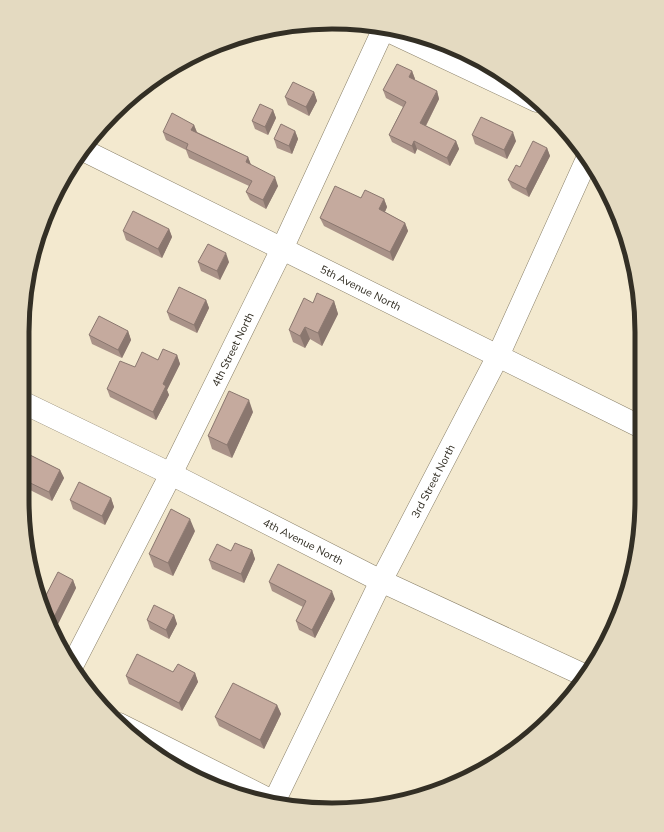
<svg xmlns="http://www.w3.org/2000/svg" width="664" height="832" font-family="'Nunito Sans',sans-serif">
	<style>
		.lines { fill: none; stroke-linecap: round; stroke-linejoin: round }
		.minor-casing { stroke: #8a8069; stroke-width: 23 }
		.minor { stroke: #fff; stroke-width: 22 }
		.wall { fill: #a99288 }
		.shaded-wall { fill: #8a776f }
		.building { fill: #c5aa9e; stroke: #8a776f }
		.labels { text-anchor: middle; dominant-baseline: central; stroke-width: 4; stroke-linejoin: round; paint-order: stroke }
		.street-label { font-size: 11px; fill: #332f25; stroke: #f3e9cf }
		.rim { fill: none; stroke: #332f25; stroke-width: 5 }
	</style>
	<rect width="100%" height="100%" fill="#f3e9cf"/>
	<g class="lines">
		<g class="minor-casing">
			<g id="minor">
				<path d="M382 28 537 101"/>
				<path id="s1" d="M83 150 639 426"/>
				<path id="s2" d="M22 402 171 474 381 581 586 676"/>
				<path id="s3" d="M72 666 171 474 282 249 384 28"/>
				<path d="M119 724 276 803"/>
				<path id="s4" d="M274 802 381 581 498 356 587 159"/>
			</g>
		</g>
		<use href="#minor" class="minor"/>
	</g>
	<g class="wall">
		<path d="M412 71 415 79 414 80 437 91 439 99 426 126 456 141 459 149 450 166 417 149 415 154 392 142 389 135 403 107 386 98 383 90Z"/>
		<path d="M314 92 317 101 309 116 288 105 285 97Z"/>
		<path d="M273 110 276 118 268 135 255 129 252 121Z"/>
		<path d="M194 125 197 132 248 157 251 165 278 186 266 209 250 200 246 192 249 186 189 158 186 150 166 140 163 132Z"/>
		<path d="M295 131 298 139 292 154 277 148 274 139Z"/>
		<path d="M472 135 516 141 507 159 475 144Z"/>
		<path d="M547 148 550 156 529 197 512 188 508 180 520 167Z"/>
		<path d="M361 198 384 199 387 207 385 212 405 223 408 231 393 261 324 226 320 218Z"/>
		<path d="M169 229 172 237 162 258 126 240 123 231Z"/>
		<path d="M198 262H229L220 280 201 271Z"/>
		<path d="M206 300 209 308 197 333 170 320 167 312Z"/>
		<path d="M334 301 338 314 322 346 310 339 305 348 293 342 289 330 313 303Z"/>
		<path d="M128 331 131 340 122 358 92 344 89 335Z"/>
		<path d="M177 355 180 364 167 390 169 395 156 420 110 397 107 389 135 367 158 360Z"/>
		<path d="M253 412 232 458 212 449 208 436Z"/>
		<path d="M22 451 60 470 64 478 52 501 24 487 22 482Z"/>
		<path d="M111 498 114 507 105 525 73 509 70 500Z"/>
		<path d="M195 531 173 576 154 567 149 554Z"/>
		<path d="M252 550 255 559 244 583 212 569 209 560 231 551Z"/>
		<path d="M73 580 76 588 57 626 50 622 42 603Z"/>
		<path d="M269 582 335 599 315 638 299 630 296 621 303 607 272 591Z"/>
		<path d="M174 615 177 624 169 639 150 629 147 620Z"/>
		<path d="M173 672 195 673 198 682 182 711 129 684 126 676Z"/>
		<path d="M277 705 281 714 264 749 219 726 215 717Z"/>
	</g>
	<g class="shaded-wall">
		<path d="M412 71 415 79 412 85 409 77Z"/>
		<path d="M437 91 439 99 423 131 420 123Z"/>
		<path d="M314 92 317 101 309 116 306 107Z"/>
		<path d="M273 110 276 118 268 135 265 127Z"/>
		<path d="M194 125 197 133 191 130Z"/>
		<path d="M295 131 298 139 292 154 289 146Z"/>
		<path d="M513 132 516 141 507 159 504 150Z"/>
		<path d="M414 141 417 149 415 154 412 146Z"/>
		<path d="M456 141 459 149 450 166 447 158Z"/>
		<path d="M547 148 550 156 529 197 526 189Z"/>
		<path d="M248 157 251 165 246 162Z"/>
		<path d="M275 177 278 186 266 209 263 200Z"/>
		<path d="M384 199 387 207 382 218 379 209Z"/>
		<path d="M405 223 408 231 393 261 390 252Z"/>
		<path d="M169 229 172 237 162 258 158 249Z"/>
		<path d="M226 253 229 262 220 280 217 271Z"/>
		<path d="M206 300 209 308 197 333 194 325Z"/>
		<path d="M334 301 338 314 322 346 318 333Z"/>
		<path d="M305 327 310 339 305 348 300 336Z"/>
		<path d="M128 331 131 340 122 358 118 350Z"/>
		<path d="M177 355 180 364 167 390 169 395 156 420 153 412 163 384Z"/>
		<path d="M249 400 253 412 232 458 227 445Z"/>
		<path d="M60 470 64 478 52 501 49 492Z"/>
		<path d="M111 498 114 507 105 525 102 516Z"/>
		<path d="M190 519 195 531 173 576 168 563Z"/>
		<path d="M252 550 255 559 244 583 241 574Z"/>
		<path d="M73 580 76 588 57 626 54 617Z"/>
		<path d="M332 591 335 599 315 638 312 630Z"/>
		<path d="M174 615 177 624 169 639 166 630Z"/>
		<path d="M195 673 198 682 182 711 179 703Z"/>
		<path d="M277 705 281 714 264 749 260 740Z"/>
	</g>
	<g class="building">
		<path d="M397 64 412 71 409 77 437 91 420 123 456 141 447 158 414 141 412 146 389 135 406 102 383 90Z"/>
		<path d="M293 82 314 92 306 107 285 97Z"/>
		<path d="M260 104 273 110 265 127 252 121Z"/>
		<path d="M172 113 194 125 191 130 248 157 246 162 275 177 263 200 246 192 252 181 186 149 188 144 163 132Z"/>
		<path d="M481 117 513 132 504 150 472 135Z"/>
		<path d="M281 124 295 131 289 146 274 139Z"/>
		<path d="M533 141 547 148 526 189 508 180 516 165 520 167Z"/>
		<path d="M335 186 361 198 365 190 384 199 379 209 405 223 390 252 320 218Z"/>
		<path d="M133 211 169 229 158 249 123 231Z"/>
		<path d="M208 244 226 253 217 271 198 262Z"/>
		<path d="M179 287 206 300 194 325 167 312Z"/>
		<path d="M317 293 334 301 318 333 305 327 300 336 289 330 304 298 313 303Z"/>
		<path d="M99 316 128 331 118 350 89 335Z"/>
		<path d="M163 349 177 355 163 384 166 386 153 412 107 389 120 361 135 367 142 352 158 360Z"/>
		<path d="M229 391 249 400 227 445 208 436Z"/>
		<path d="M22 451 60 470 49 492 22 479 23 475H22Z"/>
		<path d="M79 482 111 498 102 516 70 500Z"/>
		<path d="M171 509 190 519 168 563 149 554Z"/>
		<path d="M235 543 252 550 241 574 209 560 217 544 231 551Z"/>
		<path d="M278 564 332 591 312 630 296 621 306 601 269 582Z"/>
		<path d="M58 572 73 580 54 617 46 613 42 603Z"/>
		<path d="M154 605 174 615 166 630 147 620Z"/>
		<path d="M137 654 173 672 178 664 195 673 179 703 126 676Z"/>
		<path d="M233 683 277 705 260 740 215 717Z"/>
	</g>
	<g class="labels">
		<g class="street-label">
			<text stroke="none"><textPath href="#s1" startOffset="310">5th Avenue North</textPath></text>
			<text stroke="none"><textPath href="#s3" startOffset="355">4th Street North</textPath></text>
			<text stroke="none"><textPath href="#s4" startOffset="358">3rd Street North</textPath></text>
			<text stroke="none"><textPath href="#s2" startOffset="314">4th Avenue North</textPath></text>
		</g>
	</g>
	<path d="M0 0H664V832H0ZM332 29H332A303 303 0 0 1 635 332V500A303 303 0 0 1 332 803H332A303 303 0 0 1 29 500V332A303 303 0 0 1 332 29Z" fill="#e4dac1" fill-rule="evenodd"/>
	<path class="rim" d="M332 29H332A303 303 0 0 1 635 332V500A303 303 0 0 1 332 803H332A303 303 0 0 1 29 500V332A303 303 0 0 1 332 29Z"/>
</svg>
